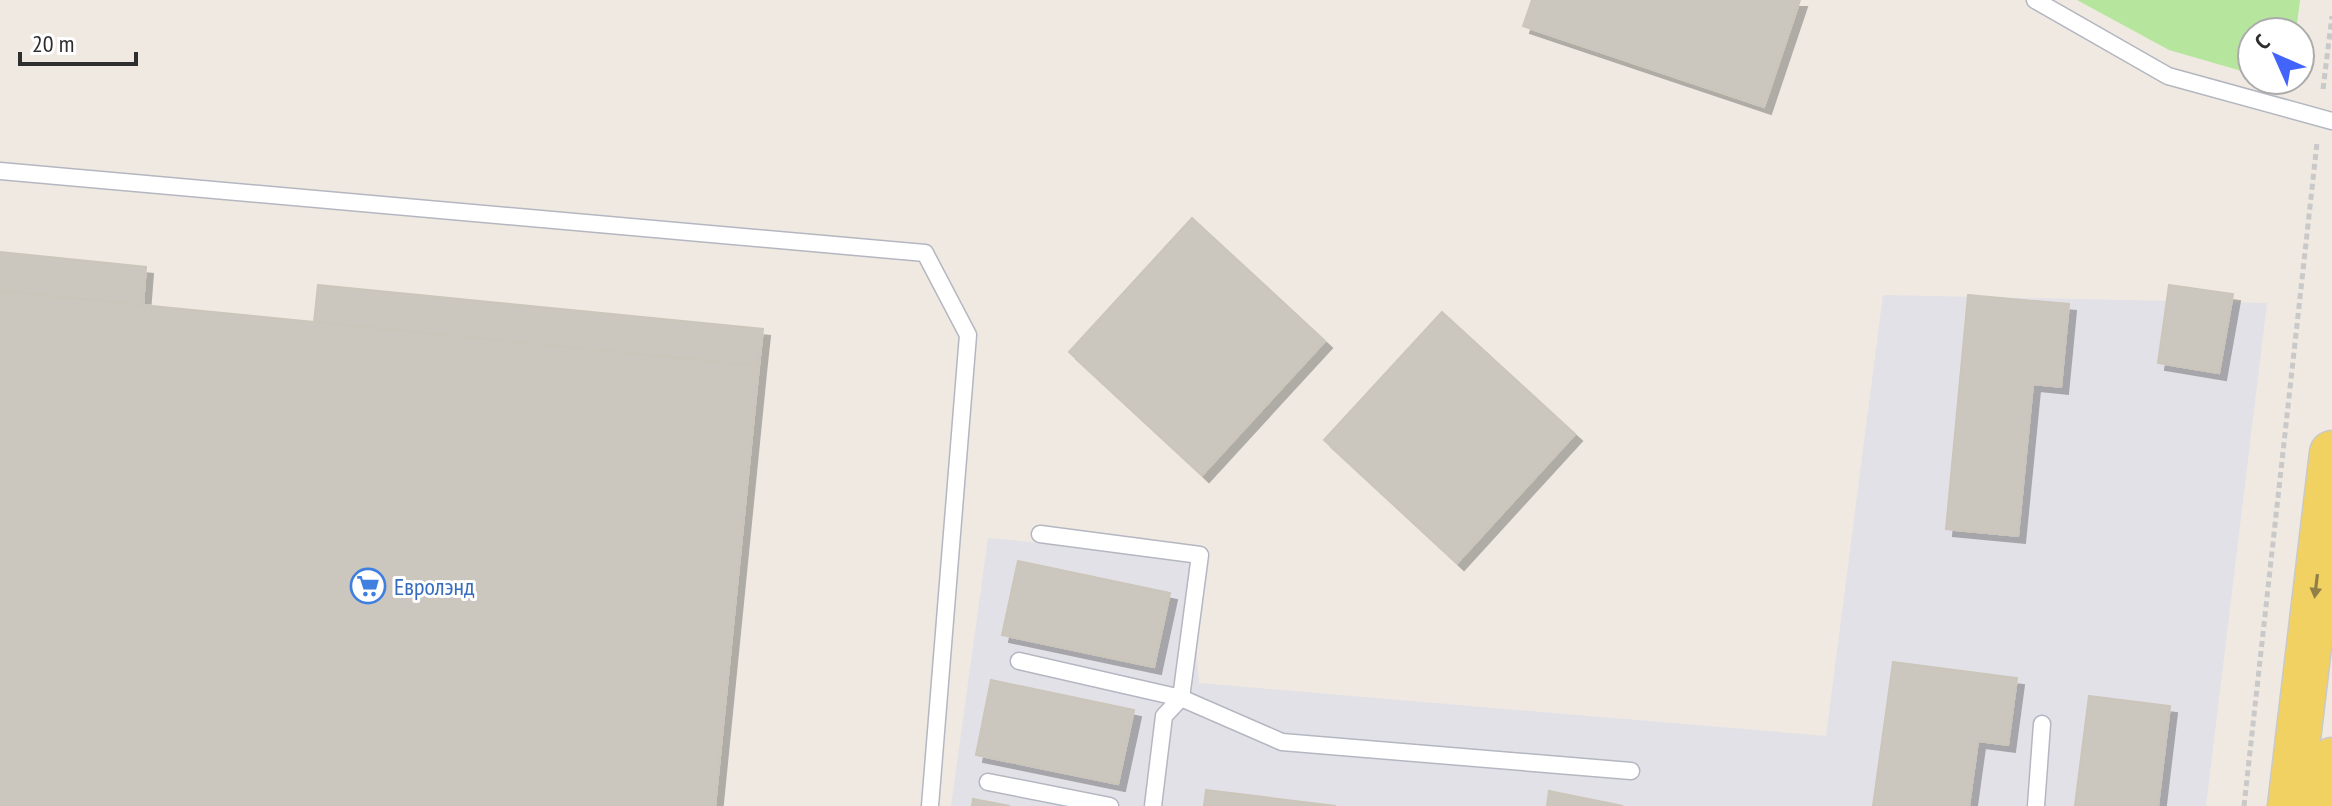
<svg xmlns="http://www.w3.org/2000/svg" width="2332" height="806" font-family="'PT Sans Narrow',sans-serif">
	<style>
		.industrial { fill: #e3e1e8 }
		.green { fill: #b6e59e }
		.building { fill: #cbc7bf; stroke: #cbc5ba; stroke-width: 2; filter: url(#shadow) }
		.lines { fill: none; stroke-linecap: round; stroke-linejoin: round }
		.lane-casing { stroke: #b4b7c1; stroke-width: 19 }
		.primary-casing { stroke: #c9c9c9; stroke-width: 47 }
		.path { stroke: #c9c9c9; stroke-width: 5; stroke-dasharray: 6 4; stroke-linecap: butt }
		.lane { stroke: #fff; stroke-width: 16 }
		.primary { stroke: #f2d163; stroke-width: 44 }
		.oneway { fill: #908048 }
		.labels { text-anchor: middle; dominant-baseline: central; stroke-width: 6; stroke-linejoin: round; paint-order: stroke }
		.shop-label { font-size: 24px; fill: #366cbe; stroke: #fff; text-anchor: start }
	</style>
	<defs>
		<filter id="shadow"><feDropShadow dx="7" dy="7" stdDeviation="0" flood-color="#0004"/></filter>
	</defs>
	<rect width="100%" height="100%" fill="#efe9e1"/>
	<path class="industrial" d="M1883 295 2267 303 2206 806H951L988 538 1190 557 1199 683 1826 736Z"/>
	<path class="green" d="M2077 0H2300L2296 32H2252V74L2169 50Z"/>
	<g class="building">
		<path d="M1532 0H1800L1764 107 1523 26Z"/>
		<path d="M1192 218 1325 341 1202 475 1069 352Z"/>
		<path d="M0 252 146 267 143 305 0 291Z"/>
		<path d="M318 285 763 329 759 366 314 322Z"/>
		<path d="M2169 285 2233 294 2219 373 2158 363Z"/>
		<path d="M0 291 759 366 715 806H0Z"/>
		<path d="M1968 295 2069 304 2061 387 2033 384 2018 536 1946 529Z"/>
		<path d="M1442 312 1575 434 1457 563 1324 440Z"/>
		<path d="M1018 561 1170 593 1154 667 1002 635Z"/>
		<path d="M1893 662 2017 678 2008 745 1978 741 1969 806H1873Z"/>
		<path d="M991 680 1134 710 1118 784 976 755Z"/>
		<path d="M2089 696 2170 706 2158 806 2075 805Z"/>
		<path d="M1206 790 1336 806H1204Z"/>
		<path d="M1549 791 1623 806H1547Z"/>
		<path d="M973 799 1010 806H972Z"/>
	</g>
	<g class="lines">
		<g class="lane-casing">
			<g id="lane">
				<path d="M2035 0 2168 76 2332 121"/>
				<path d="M0 171 925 253 968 335 930 806"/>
				<path d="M1040 534 1200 555 1181 698 1164 716 1153 806"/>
				<path d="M1019 661 1181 698 1282 742 1631 771"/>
				<path d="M988 782 1110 806"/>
				<path d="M2036 806 2042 724"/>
			</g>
		</g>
		<g class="primary-casing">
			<g id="primary">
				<path d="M2290 806 2332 453"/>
				<path d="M2327 806 2332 760"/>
			</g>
		</g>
		<g class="path">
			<path d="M2323 89 2332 16"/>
			<path d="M2244 806 2317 143"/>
		</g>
		<use href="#lane" class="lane"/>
		<use href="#primary" class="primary"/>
	</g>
	<defs><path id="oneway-solid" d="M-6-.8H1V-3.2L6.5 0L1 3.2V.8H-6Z" transform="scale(2)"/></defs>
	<use class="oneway" href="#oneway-solid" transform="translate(2316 586) rotate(97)"/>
	<defs>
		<g id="supermarket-ring" transform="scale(1.8)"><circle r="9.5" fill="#fff" stroke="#3f7fe0" stroke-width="1.5"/><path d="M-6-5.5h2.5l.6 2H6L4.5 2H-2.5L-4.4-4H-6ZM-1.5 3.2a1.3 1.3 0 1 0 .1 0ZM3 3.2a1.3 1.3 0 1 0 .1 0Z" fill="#3f7fe0"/></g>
	</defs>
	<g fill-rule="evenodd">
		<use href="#supermarket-ring" x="368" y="586"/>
	</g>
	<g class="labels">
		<g class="shop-label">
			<text x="394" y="586">Евролэнд</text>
		</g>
	</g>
	<g transform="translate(2276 56) rotate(315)"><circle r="38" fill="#ffffff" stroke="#ababab" stroke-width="2"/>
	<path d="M0-6L14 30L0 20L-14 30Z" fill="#4264fb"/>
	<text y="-12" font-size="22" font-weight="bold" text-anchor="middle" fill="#2e2e2e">С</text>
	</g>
	<path d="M20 52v12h116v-12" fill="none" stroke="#2e2e2e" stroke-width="4"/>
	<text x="32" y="52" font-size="24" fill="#2e2e2e" stroke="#ffffff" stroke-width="6" paint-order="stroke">20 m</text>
</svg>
